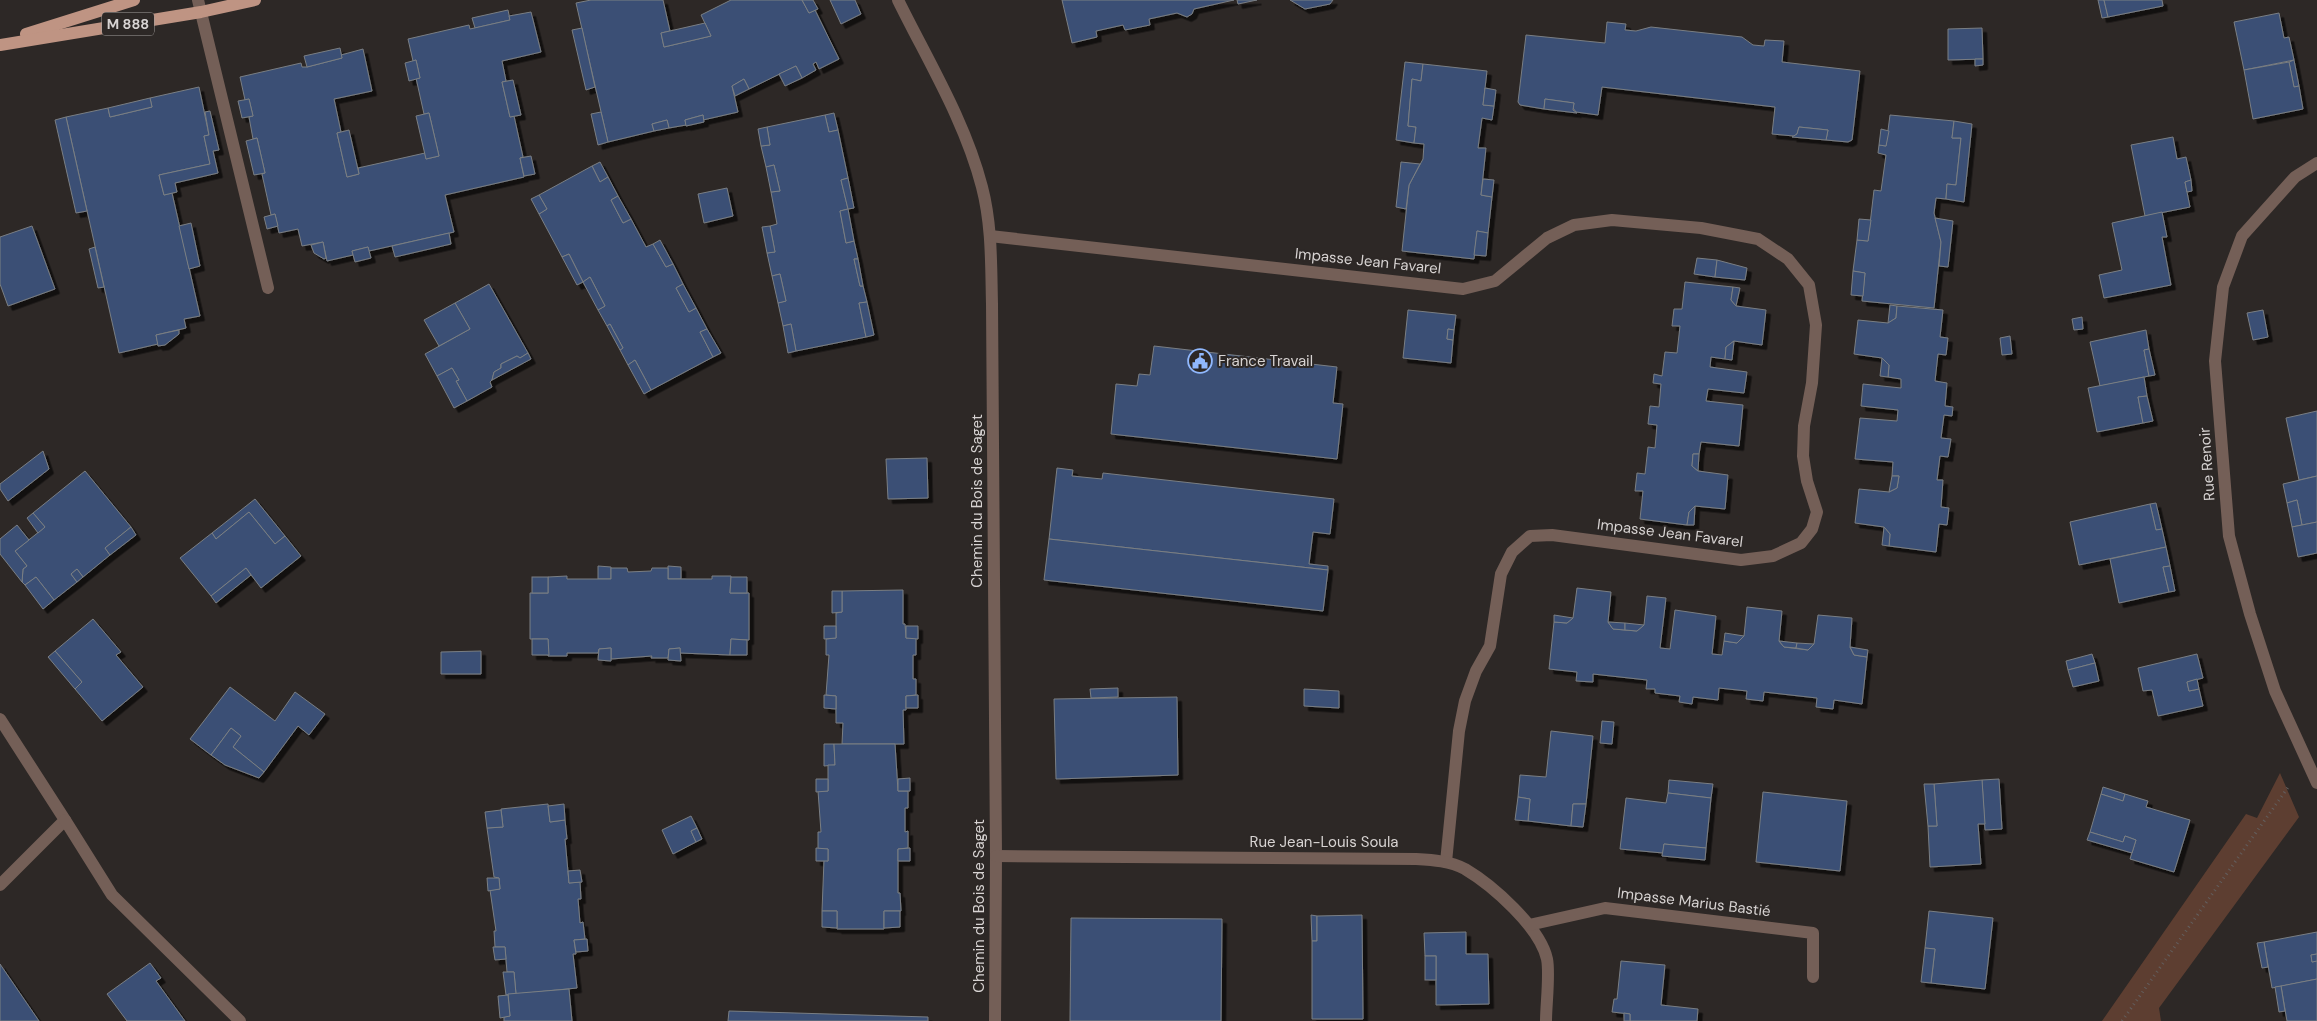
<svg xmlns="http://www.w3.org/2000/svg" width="2317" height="1021" font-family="'DM Sans',sans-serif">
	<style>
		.green { fill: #5d3e31 }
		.building { fill: #3a5075; stroke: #7a7e83; filter: url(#shadow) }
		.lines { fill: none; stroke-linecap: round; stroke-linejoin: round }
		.path { stroke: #635e5d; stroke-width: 3; stroke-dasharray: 1 4; stroke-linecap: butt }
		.minor { stroke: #745f57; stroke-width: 12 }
		.major { stroke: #bf9483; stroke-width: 12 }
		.labels { text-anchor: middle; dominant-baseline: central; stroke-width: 4; stroke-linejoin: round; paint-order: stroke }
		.shield { fill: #2d2826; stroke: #a4a09e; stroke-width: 1 }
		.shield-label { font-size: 14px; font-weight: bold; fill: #d7d3d2 }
		.street-label { font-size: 15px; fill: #d7d3d2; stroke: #2d2826 }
		.poi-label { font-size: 15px; fill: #d7d3d2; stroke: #2d2826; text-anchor: start }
	</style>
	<defs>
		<filter id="shadow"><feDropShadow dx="4.5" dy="4.5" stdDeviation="0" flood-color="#0009"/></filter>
	</defs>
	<rect width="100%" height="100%" fill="#2d2826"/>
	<path class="green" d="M2280 773 2299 817 2159 1008 2161 1021H2102L2246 814 2257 818Z"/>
	<g class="building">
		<path d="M591 0H663L670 31 661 33 664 47 711 36 701 15 731 0H802L809 13 815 10 839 59 819 69 816 62 813 64 816 70 802 78 796 66 749 89 744 79 732 86 738 112 703 120V115L685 120 686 125 669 128 667 120 652 124 654 131 608 142 576 3Z"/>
		<path d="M802 0H813L818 9 809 13Z"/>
		<path d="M830 0H855L861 14 841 24Z"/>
		<path d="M1062 0H1234L1194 9 1192 14 1187 17 1177 13 1149 19 1150 25 1125 30 1123 25 1096 31 1097 37 1072 43Z"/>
		<path d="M1237 0H1257L1238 4Z"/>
		<path d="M1290 0H1333L1330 4 1305 9Z"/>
		<path d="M2098 0H2104L2108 17 2102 18Z"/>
		<path d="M2104 0H2162L2163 6 2108 17Z"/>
		<path d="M508 10 510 20 475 28 472 18Z"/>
		<path d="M531 12 541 52 502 61 506 81 502 82 510 117 514 116 523 157 520 158 524 177 445 195 454 232 369 251 368 247 352 251 353 255 327 261 323 242 302 246 298 229 279 233 275 214 271 215 262 174 265 173 257 138 253 139 249 117 253 116 249 99 245 100 240 77 301 63 302 67H307L342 58 341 55 363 49 372 91 334 99 341 132 337 133 347 177 359 174 358 168 425 153 426 159 439 156 429 113 424 114 416 78H420L416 60 413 61 408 39 469 25 470 29 510 20 509 16Z"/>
		<path d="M2279 13 2284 38 2289 37 2294 60 2244 70 2234 22Z"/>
		<path d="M1607 22 1626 24 1625 30 1636 31 1651 27 1742 37 1753 45 1764 46 1765 40 1784 41 1782 62 1860 71 1852 140 1848 142 1826 140 1828 130 1799 127 1797 134 1794 136 1772 134 1775 107 1602 87 1598 115 1576 112 1573 108 1574 103 1545 99 1544 109 1520 105 1518 102 1526 35 1605 43Z"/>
		<path d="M705 23 711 36 664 47 661 33Z"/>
		<path d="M582 28 595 87 586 90 572 30Z"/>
		<path d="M1982 28 1983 59 1948 60V29Z"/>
		<path d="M340 48 342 58 307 67 304 56Z"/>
		<path d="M1975 59H1983V65L1975 66Z"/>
		<path d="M416 60 420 78 409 81 405 63Z"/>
		<path d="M2294 60 2299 86 2294 87 2289 62Z"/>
		<path d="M1405 62 1423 64 1421 81 1412 79 1408 126 1416 127 1414 143 1396 140Z"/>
		<path d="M2289 62 2294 87 2299 86 2303 109 2253 119 2244 70Z"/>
		<path d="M1423 64 1487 71 1483 105 1494 106 1492 120 1482 118 1478 148H1486L1481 195 1492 197 1488 233 1477 231 1474 259 1402 251 1409 185 1423 159 1424 144 1414 143 1416 127 1408 126 1412 79 1421 81Z"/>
		<path d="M796 66 802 78 785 86 779 74Z"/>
		<path d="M744 79 749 89 735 96 732 86Z"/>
		<path d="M513 80 521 115 510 117 502 82Z"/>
		<path d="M199 87 209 135 204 136 210 164 159 175 164 195 172 193 200 316 184 319 186 328 156 335 158 344 119 353 66 117 108 108 110 117 152 107 150 98Z"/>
		<path d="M1485 88 1496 90 1494 106 1483 105Z"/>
		<path d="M150 98 152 107 110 117 108 108Z"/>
		<path d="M249 99 253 116 242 118 238 101Z"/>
		<path d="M1545 99 1574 103 1573 110 1577 113 1544 109Z"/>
		<path d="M210 111 219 150 213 151 218 173 175 183 177 192 164 195 159 175 210 164 204 136 209 135 205 112Z"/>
		<path d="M601 112 608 142 598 145 591 114Z"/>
		<path d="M429 113 439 156 426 159 416 116Z"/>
		<path d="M834 113 838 130 829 132 825 115Z"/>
		<path d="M703 115 704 122 686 126 685 120Z"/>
		<path d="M825 115 829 132 838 130 848 178 841 180 848 209 840 211 846 243 854 241 858 259H854L860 286H863L867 302 859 303 866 337 796 351 791 324 783 326 778 303 786 301 780 274 772 276 767 253 775 252 770 226 777 224 771 192 780 191 774 165 766 167 761 146 770 145 767 127Z"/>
		<path d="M1890 115 1954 121 1952 138H1961L1956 185 1947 184 1946 199 1936 198 1934 213 1941 242 1934 308 1862 301 1865 273 1853 271 1857 240 1868 241 1874 190 1881 191 1886 155 1878 153 1879 145 1886 146Z"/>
		<path d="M66 117 87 211 76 213 55 120Z"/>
		<path d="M667 120 669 128 654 131 652 124Z"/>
		<path d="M1954 121 1972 124 1964 202 1946 199 1947 184 1956 185 1961 138H1952Z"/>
		<path d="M767 127 770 145 761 146 758 129Z"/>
		<path d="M1799 127 1828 130 1826 140 1792 137 1797 134Z"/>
		<path d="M1881 129 1889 131 1886 146 1879 145Z"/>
		<path d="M349 130 359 174 347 177 337 133Z"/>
		<path d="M2173 137 2177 159 2186 157 2191 180 2185 182 2190 207 2145 216 2131 145Z"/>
		<path d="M257 138 265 173 254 175 246 141Z"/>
		<path d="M531 156 535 174 524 176 520 158Z"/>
		<path d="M600 162 608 177 600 182 592 166Z"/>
		<path d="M1401 162 1420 164 1409 185 1406 209 1396 207Z"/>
		<path d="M774 165 780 191 771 192 766 167Z"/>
		<path d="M592 166 600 182 608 177 618 196 611 200 623 223 631 219 646 247 653 244 666 267 673 264 683 284 676 288 689 312 696 308 707 329 700 332 713 357 651 390 635 360 628 365 620 350 623 348 610 324 607 326 598 310 605 306 590 277 583 282 569 254 562 257 539 214 547 209 539 195Z"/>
		<path d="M848 178 854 208 848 209 841 180Z"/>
		<path d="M1483 179 1494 180 1492 197 1481 195Z"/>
		<path d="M2191 180 2192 191 2187 192 2185 182Z"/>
		<path d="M727 188 733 216 704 223 698 194Z"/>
		<path d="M539 195 547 209 539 214 531 199Z"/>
		<path d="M618 196 631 219 623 223 611 200Z"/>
		<path d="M848 209 854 241 846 243 840 211Z"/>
		<path d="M2162 212 2167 237H2162L2171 285 2104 298 2099 275 2122 270 2112 223Z"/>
		<path d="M275 214 278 226 267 229 264 217Z"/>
		<path d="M1935 218 1953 221 1948 267 1939 266 1941 242Z"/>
		<path d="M1859 219 1871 220 1868 241 1857 240Z"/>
		<path d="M191 223 200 266 189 269 179 226Z"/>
		<path d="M32 226 55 289 8 306 0 284V237Z"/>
		<path d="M770 226 775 252 767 253 762 227Z"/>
		<path d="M1477 231 1488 233 1486 256 1474 255Z"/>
		<path d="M449 233 451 244 395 257 392 246Z"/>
		<path d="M660 240 673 264 666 267 653 244Z"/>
		<path d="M323 242 326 258 324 259 314 253 311 245Z"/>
		<path d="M95 247 104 287 98 288 89 249Z"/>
		<path d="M368 247 371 258 355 262 352 251Z"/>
		<path d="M569 254 583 282 577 285 562 257Z"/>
		<path d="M1697 258 1717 260 1715 277 1694 274Z"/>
		<path d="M854 259H858L863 286H860Z"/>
		<path d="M1717 260 1747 268 1745 280 1715 277Z"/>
		<path d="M1853 271 1865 273 1863 296 1851 295Z"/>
		<path d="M780 274 786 301 778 303 772 276Z"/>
		<path d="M590 277 605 306 598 310 583 282Z"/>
		<path d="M1685 282 1733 287 1731 300 1736 306 1766 310 1762 345 1734 341 1726 347 1725 359 1711 357 1710 367 1747 372 1744 393 1708 389 1706 401 1743 405 1739 446 1701 442 1699 454H1693L1692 466 1698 471 1728 475 1725 509 1695 506 1689 512 1687 525 1640 519 1643 491H1635L1637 473 1645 474 1648 447 1655 448 1657 425 1648 424 1650 406 1659 407 1661 384 1653 383 1654 374 1662 376 1665 352 1677 353 1680 326H1672L1674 309H1682Z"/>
		<path d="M489 284 528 353 520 358 517 356 501 364V368L494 372 492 380 490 382 492 387 467 401 456 381 459 380 452 368 437 376 425 354 470 329 455 303Z"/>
		<path d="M683 284 696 308 689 312 676 288Z"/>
		<path d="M1733 287 1740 288 1736 306 1731 300Z"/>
		<path d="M867 302 874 335 866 337 859 303Z"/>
		<path d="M455 303 470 329 439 346 424 320Z"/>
		<path d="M1890 305 1897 306 1896 318 1888 323Z"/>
		<path d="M1897 306 1943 310 1940 337 1948 338 1946 355 1938 354 1935 381 1947 383 1945 406 1953 407 1952 416 1944 415 1941 438 1951 439 1948 457 1940 456 1937 480H1943L1941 507 1949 508 1947 525 1939 524 1936 552 1889 546 1890 534 1884 527 1855 523 1859 489 1889 492 1897 488 1899 476H1892L1893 462 1855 459 1860 418 1897 421 1898 410 1861 406 1863 384 1901 388V379L1888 377 1889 365 1882 358 1854 354 1858 320 1888 323 1896 318Z"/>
		<path d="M1408 310 1456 315 1454 330 1448 329 1447 339 1453 340 1451 363 1403 358Z"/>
		<path d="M2263 310 2268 337 2253 340 2247 313Z"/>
		<path d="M2082 317 2083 329 2074 330 2072 319Z"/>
		<path d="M610 324 623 348 620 350 607 326Z"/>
		<path d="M791 324 796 351 788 353 783 326Z"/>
		<path d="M707 329 721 353 713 357 700 332Z"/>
		<path d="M1448 329 1454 330 1453 340 1447 339Z"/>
		<path d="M179 330V334L165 345 158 346 156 335Z"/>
		<path d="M2146 330 2149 349 2144 350 2149 376 2100 386 2090 342Z"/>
		<path d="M2010 336 2012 354 2002 355 2000 338Z"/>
		<path d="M1734 341 1732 360 1725 359 1726 347Z"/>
		<path d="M1154 346 1337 367 1333 403 1343 404 1337 459 1111 434 1116 384 1137 386 1139 374 1150 375Z"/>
		<path d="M2149 349 2155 375 2149 376 2144 350Z"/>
		<path d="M528 353 531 359 492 380 494 372 501 368V364L517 356 520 358Z"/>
		<path d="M1882 358 1889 365 1888 377 1880 376Z"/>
		<path d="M635 360 651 390 644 394 628 365Z"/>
		<path d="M452 368 459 380 456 381 467 401 454 408 437 376Z"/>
		<path d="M2144 377 2147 396 2138 397 2143 423 2097 432 2088 388Z"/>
		<path d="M2147 396 2153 421 2143 423 2138 397Z"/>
		<path d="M2317 411V476L2299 480 2286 418Z"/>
		<path d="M43 451 49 469 8 501 0 489V484Z"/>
		<path d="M1693 454H1699L1698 471 1692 466Z"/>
		<path d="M927 458 928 498 888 499 886 459Z"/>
		<path d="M1057 468 1073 470 1072 476 1102 479 1103 473 1334 499 1330 534 1313 532 1309 564 1328 566V570L1049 539Z"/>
		<path d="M85 471 131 527 105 548 110 555 83 577 77 569 71 574 77 582 54 600 36 577 25 585 22 582 23 569 27 566 15 551 45 527 33 513Z"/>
		<path d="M1892 476H1899L1897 488 1889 492Z"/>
		<path d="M2317 476V522L2302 525 2297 500 2287 503 2283 484Z"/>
		<path d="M255 499 285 536 275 544 249 512 216 539 212 533Z"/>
		<path d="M2297 500 2302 525 2292 527 2287 503Z"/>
		<path d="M2156 503 2162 529 2156 530 2150 504Z"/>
		<path d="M2150 504 2156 530 2162 529 2166 547 2079 565 2070 522Z"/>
		<path d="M1695 506 1694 525H1687L1689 512Z"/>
		<path d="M249 512 275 544 285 536 301 556 261 588 246 568 211 596 180 558 212 533 216 539Z"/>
		<path d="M33 513 45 527 38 533 27 518Z"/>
		<path d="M2317 522V553L2298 557 2292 527Z"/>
		<path d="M17 525 29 540 15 551 27 566 23 569 22 582 0 554V539Z"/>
		<path d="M131 527 136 535 110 555 105 548Z"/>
		<path d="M1884 527 1890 534 1889 546 1882 545Z"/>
		<path d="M1049 539 1328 570 1323 611 1044 580Z"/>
		<path d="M2166 547 2170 566 2163 567 2169 592 2119 603 2110 559Z"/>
		<path d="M598 566 611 567V579H598Z"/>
		<path d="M668 566 681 567V579H668Z"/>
		<path d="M2170 566 2175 591 2169 592 2163 567Z"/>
		<path d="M246 568 251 575 216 603 211 596Z"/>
		<path d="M611 568H627L628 572 651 571 652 568H668V579H712V576H731L730 593H749V640L731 639 730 655 680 653V648L669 649 668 658H651L652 656 611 659V648L599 649 598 653H567V656H548V639H530V593H548V577L567 576V579H611Z"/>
		<path d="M77 569 83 577 77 582 71 574Z"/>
		<path d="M36 577 54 600 43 609 25 585Z"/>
		<rect x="532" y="577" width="16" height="16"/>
		<path d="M731 577H747V593H730Z"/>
		<path d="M1577 588 1611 592 1608 622 1613 629 1637 631 1644 625 1647 596 1666 598 1660 648 1670 649 1675 610 1716 616 1712 654 1722 655 1724 641 1737 643 1744 636 1747 607 1782 611 1779 641 1784 647 1808 650 1814 644 1818 615 1852 618 1850 647 1854 655 1867 657 1862 704 1834 700 1833 709 1816 707 1817 698 1764 692 1763 701 1746 699 1747 691 1719 688 1718 700 1693 697 1692 704 1679 702 1680 696 1655 693V689H1646L1647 680 1593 674V682L1576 681 1577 672 1549 669 1554 622 1567 623 1573 618Z"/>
		<path d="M903 590V624H905L906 638H916V655H913V679H916V695L906 696V710H903L904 744H842L843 723H836V696L826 695 829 655H826V639L836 638V613L842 612V591Z"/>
		<path d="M832 591H842V612L832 613Z"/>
		<path d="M1554 615 1573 618 1567 623 1554 622Z"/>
		<path d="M93 619 121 652 116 655 143 687 102 721 75 689 82 682 55 651Z"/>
		<path d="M1608 622 1625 623V630L1613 629Z"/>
		<path d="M1625 623 1644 625 1637 631 1625 630Z"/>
		<path d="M824 626H836V638L824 639Z"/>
		<path d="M906 626H918V639L906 638Z"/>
		<path d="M1725 633 1744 636 1737 643 1724 641Z"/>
		<path d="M532 639H548L549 655H532Z"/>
		<path d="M731 639 747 640V655H730Z"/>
		<path d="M1779 641 1797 643 1796 648 1784 647Z"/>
		<path d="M1797 643 1814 644 1808 650 1796 648Z"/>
		<path d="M1850 647 1868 650 1867 657 1854 655Z"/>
		<path d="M611 648V661L598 660 599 649Z"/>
		<path d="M680 648 681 661 668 660 669 649Z"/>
		<path d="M55 651 82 682 75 689 48 657Z"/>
		<path d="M481 651V674H441V652Z"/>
		<path d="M2092 654 2095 663 2068 670 2066 661Z"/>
		<path d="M2197 654 2203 678 2187 682 2189 691 2199 689 2203 706 2158 716 2152 690 2143 691 2138 668Z"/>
		<path d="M2095 663 2099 681 2073 687 2068 670Z"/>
		<path d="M2197 679 2199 689 2189 691 2187 682Z"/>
		<path d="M230 687 275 721 295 692 325 714 309 735 298 726 264 772 233 747 241 736 231 728 211 755 190 739Z"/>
		<path d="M1118 688V697L1091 698 1090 689Z"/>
		<path d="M1304 689 1339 691V708L1304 706Z"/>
		<path d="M824 695 836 696V709L824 708Z"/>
		<path d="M918 695V708H906V696Z"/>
		<path d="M1177 697 1178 775 1056 779 1054 699Z"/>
		<path d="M1602 721 1614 722 1612 744 1600 743Z"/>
		<path d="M231 728 241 736 233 747 264 772 259 778 225 765 211 755Z"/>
		<path d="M1551 731 1593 736 1586 804H1573L1571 826 1528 821 1530 799 1518 797 1520 775 1546 777Z"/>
		<path d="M824 744H834L835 765 824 766Z"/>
		<path d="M834 744H895L898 791H908V808H905V832L908 831V848L898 849V893H900L901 911H884V929H837V911H822L824 860 828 861V849H818V832H821L818 791H828V765H835Z"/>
		<path d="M910 778V791H898V779Z"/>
		<path d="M816 779H828V791L816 792Z"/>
		<path d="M1999 779 2002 829 1985 830 1982 780Z"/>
		<path d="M1669 780 1713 784 1711 798 1668 793Z"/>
		<path d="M1982 780 1985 824H1978L1981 864 1930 867 1928 826H1937L1934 784Z"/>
		<path d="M1924 784H1934L1937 826H1928Z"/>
		<path d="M2103 787 2125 794 2123 801 2101 794Z"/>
		<path d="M1763 792 1847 801 1840 871 1756 862Z"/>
		<path d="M1668 793 1711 798 1706 848 1664 844 1663 853 1620 849 1626 798 1666 803Z"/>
		<path d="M2101 794 2123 801 2125 794 2148 801 2146 807 2190 820 2174 872 2130 859 2136 840 2125 836 2123 842 2090 832Z"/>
		<path d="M1518 797 1530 799 1528 821 1515 820Z"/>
		<path d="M548 804 550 822 565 820 567 839H565L569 883 580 882 581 899H578L580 923 583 922 585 939 574 940 576 954H573L577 988 516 994 514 972H507L505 947H495L494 931H496L490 890 500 889 499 878 494 877 487 828 503 827 501 809Z"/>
		<path d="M564 804 565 820 550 822 548 806Z"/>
		<path d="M1573 804H1586L1583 827 1571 826Z"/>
		<path d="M501 810 503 827 487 828 485 812Z"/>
		<path d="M691 816 697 828 691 831 696 842 673 854 662 830Z"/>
		<path d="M697 828 702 839 696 842 691 831Z"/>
		<path d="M2090 832 2123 842 2125 836 2136 840 2132 853 2087 840Z"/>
		<path d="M1664 844 1706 848 1705 860 1662 856Z"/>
		<path d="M816 848 828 849V861H816Z"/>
		<path d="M910 848V861H898V849Z"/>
		<path d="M580 870 582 882 569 883 568 871Z"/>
		<path d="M487 878H499L500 889 488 891Z"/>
		<path d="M822 911H837V928L822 927Z"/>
		<path d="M884 911H900V927L884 928Z"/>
		<path d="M1929 911 1993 918 1985 989 1931 983 1935 949 1925 948Z"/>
		<path d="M1311 915 1317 916V941H1312Z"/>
		<path d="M1362 915 1363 1019H1312V941H1317V916Z"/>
		<path d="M1071 918 1222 919 1221 1021H1070Z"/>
		<path d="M1466 932V954H1488L1489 1004 1436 1005V956H1425L1424 933Z"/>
		<path d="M2317 932V954L2311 955 2312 962 2317 961V979L2272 988 2264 942Z"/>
		<path d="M587 939 588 951 576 952 574 940Z"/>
		<path d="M2264 942 2268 967 2262 968 2257 943Z"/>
		<path d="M493 947H505L506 959 495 960Z"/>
		<path d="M1925 948 1935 949 1931 983 1921 982Z"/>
		<path d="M2317 954V961L2312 962 2311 955Z"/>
		<rect x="1425" y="956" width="11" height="24"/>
		<path d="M1621 961 1665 965 1661 1005 1698 1009 1697 1021H1630V1014L1612 1012 1614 999H1617Z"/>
		<path d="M150 963 161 978 156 981 185 1021H127L107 994Z"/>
		<path d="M0 964 39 1021H0Z"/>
		<path d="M503 972H514L516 994 506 995Z"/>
		<path d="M2317 979V1021H2287L2281 986Z"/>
		<path d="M2281 986 2285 1011 2279 1012 2275 987Z"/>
		<path d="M569 989 572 1021H504V1017L510 1016 508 994Z"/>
		<path d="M508 995 510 1016 500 1018 498 996Z"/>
		<path d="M729 1011 928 1017V1021H728Z"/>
		<path d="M1624 1013 1630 1014V1021H1624Z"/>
	</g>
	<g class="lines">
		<path class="path" d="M2122 1021 2289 786"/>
		<g class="minor">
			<path d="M198 0 268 288"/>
			<path d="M898 0C928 61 965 121 982 187 992 225 991 265 992 304L996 856 995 1021"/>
			<path d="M2317 163 2295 177 2242 236 2223 287 2215 361 2229 536 2250 614 2275 691 2317 783"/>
			<path d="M990 236 1463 289 1495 281 1547 238 1574 225 1612 220 1701 228 1758 239 1788 259 1809 285 1816 325 1812 383 1804 426 1803 456 1807 481 1817 512 1812 529 1801 543 1773 556 1741 560 1552 535 1530 536 1512 552 1501 574 1490 646 1476 671 1465 701 1459 731 1446 862"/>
			<path d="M0 719 65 820 0 885"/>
			<path d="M65 820 112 895 240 1021"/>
			<path d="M996 856 1416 859C1433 860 1450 861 1465 869 1492 885 1540 927 1547 959 1550 974 1546 1005 1546 1021"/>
			<path d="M1529 925 1605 908 1813 933V977"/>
		</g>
		<g class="major">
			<path d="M26 34 134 0"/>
			<path d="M0 45 201 12 255 0"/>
		</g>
	</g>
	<defs>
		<g id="civic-ring" transform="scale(1.25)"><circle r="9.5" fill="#2d2826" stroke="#90b8fd" stroke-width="1.5"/><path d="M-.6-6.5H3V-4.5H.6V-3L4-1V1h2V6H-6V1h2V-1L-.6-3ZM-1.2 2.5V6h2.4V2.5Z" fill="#90b8fd"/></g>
	</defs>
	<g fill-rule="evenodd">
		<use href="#civic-ring" x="1200" y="361"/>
	</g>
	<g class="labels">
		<rect class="shield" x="102" y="12.5" width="52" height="23" rx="4"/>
		<g class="shield-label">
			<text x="128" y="24">M 888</text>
		</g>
		<g class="street-label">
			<text transform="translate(1368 261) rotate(6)">Impasse Jean Favarel</text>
			<text transform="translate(2207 464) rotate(-94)">Rue Renoir</text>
			<text transform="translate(977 501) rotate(-90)">Chemin du Bois de Saget</text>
			<text transform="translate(1670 533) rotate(7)">Impasse Jean Favarel</text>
			<text x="1324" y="842">Rue Jean-Louis Soula</text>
			<text transform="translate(1694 902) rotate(7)">Impasse Marius Bastié</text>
			<text transform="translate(979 906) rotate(-90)">Chemin du Bois de Saget</text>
		</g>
		<g class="poi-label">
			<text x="1218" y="361">France Travail</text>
		</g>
	</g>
</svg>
